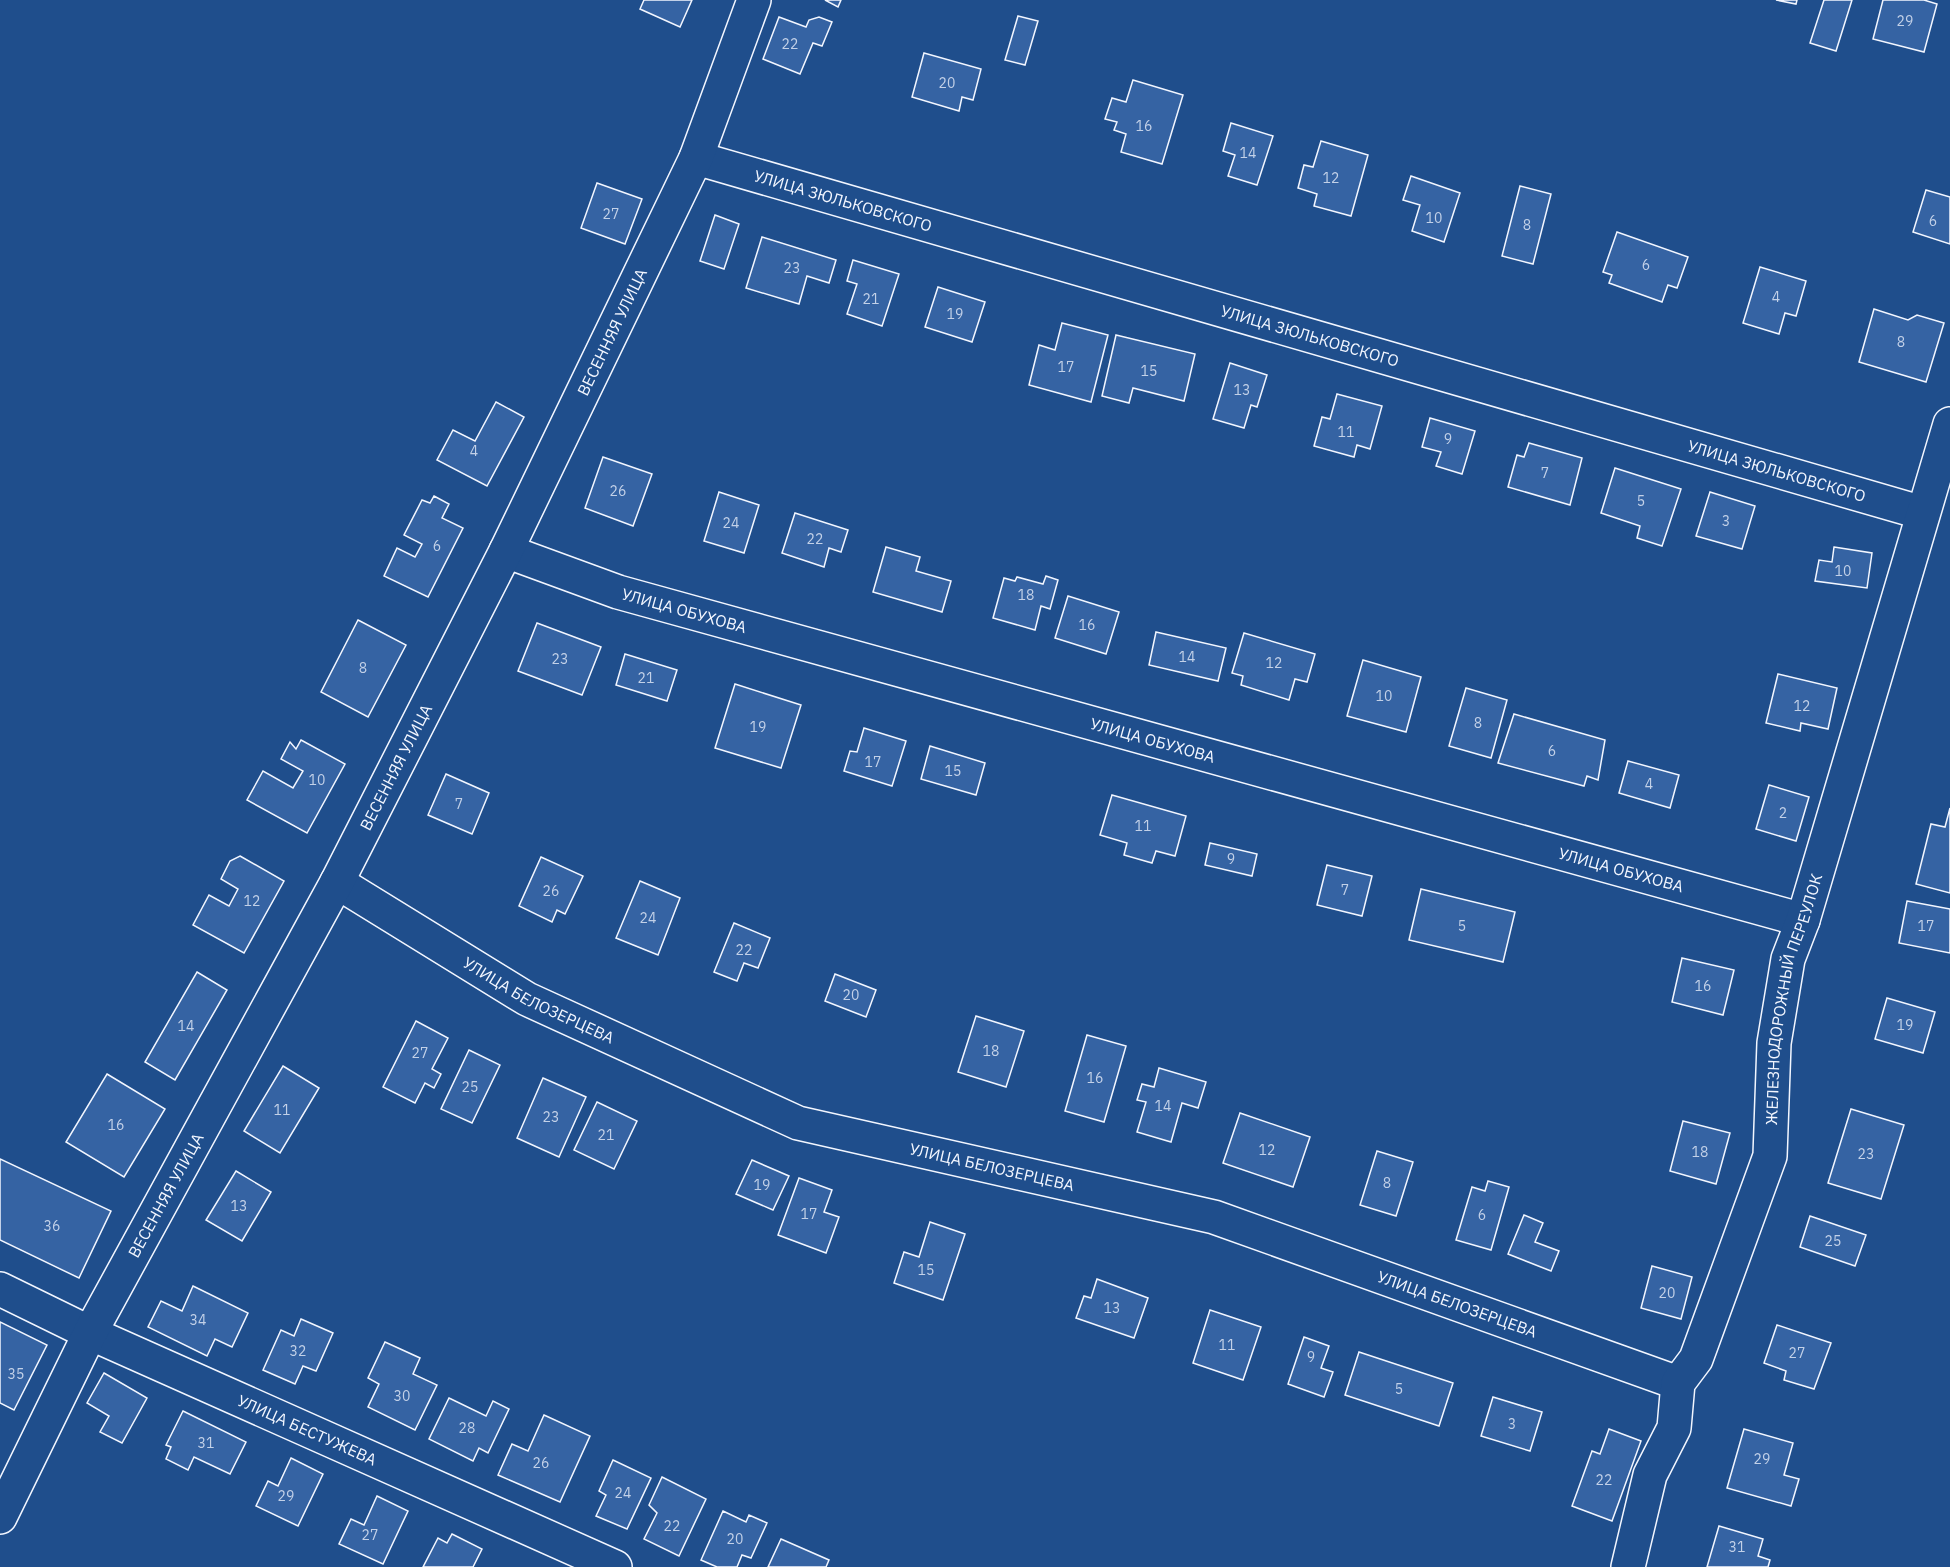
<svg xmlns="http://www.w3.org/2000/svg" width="1950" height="1567" font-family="'IBM Plex Sans',sans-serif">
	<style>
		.building { fill: #3563a3; stroke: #f2f6ff; stroke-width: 1.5 }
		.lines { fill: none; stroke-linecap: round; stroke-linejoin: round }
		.minor-casing { stroke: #f2f6ff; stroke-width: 36 }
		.minor { stroke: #1f4e8c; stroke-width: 33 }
		.labels { text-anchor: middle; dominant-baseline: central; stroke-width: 4.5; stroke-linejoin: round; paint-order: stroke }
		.number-label { font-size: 14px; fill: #c3d1e8 }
		.street-label { font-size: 16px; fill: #f2f6ff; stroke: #1f4e8c }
	</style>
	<rect width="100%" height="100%" fill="#1f4e8c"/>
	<g class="building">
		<path d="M644 0H692L680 27 640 9Z"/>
		<path d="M825 0H841L838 7Z"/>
		<path d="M1776 0H1797L1796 4Z"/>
		<path d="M1824 0H1852L1836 51 1810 43Z"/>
		<path d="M1883 0H1924L1937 4 1924 52 1873 39Z"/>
		<path d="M1018 16 1038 21 1025 65 1005 60Z"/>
		<path d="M779 17 806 27 809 20 819 17 832 22 822 46 813 43 800 74 763 59Z"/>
		<path d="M924 53 981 69 973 100 962 97 959 111 912 97Z"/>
		<path d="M1133 80 1183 95 1162 164 1121 152 1126 134 1114 130 1117 122 1105 119 1112 98 1126 102Z"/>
		<path d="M1231 123 1273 136 1257 185 1228 176 1235 155 1223 151Z"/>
		<path d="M1321 141 1368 155 1351 216 1314 206 1317 194 1298 188 1304 165 1313 167Z"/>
		<path d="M1411 176 1460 193 1444 242 1412 231 1420 205 1403 200Z"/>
		<path d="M597 183 642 199 625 244 581 228Z"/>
		<path d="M1520 186 1551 194 1533 264 1502 256Z"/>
		<path d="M1926 190 1950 197V244L1913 232Z"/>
		<path d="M715 215 739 224 724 269 700 261Z"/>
		<path d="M1617 232 1688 257 1677 288 1668 285 1662 302 1609 283 1612 275 1603 272Z"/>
		<path d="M762 237 836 260 829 283 807 276 799 304 746 288Z"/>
		<path d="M853 260 899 274 882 326 847 314 857 284 847 281Z"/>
		<path d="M1760 267 1806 281 1796 316 1785 313 1779 334 1743 323Z"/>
		<path d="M938 287 985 302 972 342 925 327Z"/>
		<path d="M1874 309 1908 320 1917 315 1944 323 1926 382 1859 362Z"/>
		<path d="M1062 323 1108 335 1091 402 1029 385 1039 345 1055 350Z"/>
		<path d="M1116 335 1195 354 1184 401 1133 388 1129 403 1102 396Z"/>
		<path d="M1230 363 1267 375 1257 407 1251 405 1244 428 1213 419Z"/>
		<path d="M1337 394 1382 406 1370 449 1357 445 1354 457 1314 446 1322 417 1330 419Z"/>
		<path d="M496 402 524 417 487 486 437 460 453 430 475 441Z"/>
		<path d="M1430 418 1475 431 1462 474 1436 466 1441 452 1422 447Z"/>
		<path d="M1529 443 1582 458 1570 505 1508 487 1517 455 1524 457Z"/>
		<path d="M603 457 652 474 633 526 585 508Z"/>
		<path d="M1615 468 1681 489 1662 546 1637 538 1640 526 1601 513Z"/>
		<path d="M719 492 759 505 744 553 704 541Z"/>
		<path d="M1710 492 1755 506 1742 549 1696 536Z"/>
		<path d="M434 496 449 504 442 518 463 528 428 597 384 576 397 548 415 557 422 544 404 535 422 500 430 503Z"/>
		<path d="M795 513 848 530 841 552 829 548 824 567 782 553Z"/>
		<path d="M886 547 920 557 916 571 951 581 942 612 873 592Z"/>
		<path d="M1834 547 1872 553 1867 588 1815 581 1819 560 1832 562Z"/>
		<path d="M1046 576 1058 580 1050 609 1041 606 1035 630 993 618 1004 578 1015 581 1017 577 1043 584Z"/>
		<path d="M1068 596 1119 612 1106 654 1055 638Z"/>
		<path d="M358 620 406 645 368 717 321 692Z"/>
		<path d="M537 623 601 647 582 695 518 671Z"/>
		<path d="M1156 632 1226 648 1218 681 1149 665Z"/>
		<path d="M1244 633 1315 654 1307 682 1295 679 1289 700 1241 685 1243 676 1232 673Z"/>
		<path d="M625 654 677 670 667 701 616 685Z"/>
		<path d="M1363 660 1421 677 1406 732 1347 716Z"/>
		<path d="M1778 674 1837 688 1828 729 1801 723 1800 731 1766 723Z"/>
		<path d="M735 684 801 705 781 768 715 748Z"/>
		<path d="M1466 688 1507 700 1491 758 1449 746Z"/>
		<path d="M1514 714 1605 740 1598 780 1587 776 1584 786 1498 763Z"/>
		<path d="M864 728 906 741 892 786 844 771 850 751 857 752Z"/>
		<path d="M301 740 345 764 307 833 247 800 263 771 293 788 303 771 281 759 290 742 296 749Z"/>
		<path d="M930 746 985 763 976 795 921 779Z"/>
		<path d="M1628 761 1679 775 1670 808 1619 793Z"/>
		<path d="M446 774 489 793 472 834 428 815Z"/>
		<path d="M1769 785 1809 797 1796 841 1756 829Z"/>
		<path d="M1112 795 1186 816 1175 856 1156 851 1152 863 1124 855 1127 843 1100 835Z"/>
		<path d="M1950 808V893L1916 884 1931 824 1945 827Z"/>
		<path d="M1210 843 1257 854 1252 876 1205 865Z"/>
		<path d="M240 856 284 881 244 953 193 925 209 895 229 906 238 889 221 879 230 861Z"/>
		<path d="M541 857 583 876 565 914 557 910 552 922 519 906Z"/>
		<path d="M1327 865 1372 876 1362 916 1317 905Z"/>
		<path d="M640 881 680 898 658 955 616 938Z"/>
		<path d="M1421 889 1515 912 1503 962 1409 940Z"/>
		<path d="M1907 901 1950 909V953L1899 943Z"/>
		<path d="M734 923 770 938 758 968 744 963 737 981 714 972Z"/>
		<path d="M1682 958 1734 970 1723 1015 1672 1002Z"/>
		<path d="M197 972 227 990 175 1080 145 1062Z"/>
		<path d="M835 974 876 990 866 1017 825 1001Z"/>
		<path d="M1887 998 1935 1012 1923 1053 1875 1039Z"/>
		<path d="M976 1016 1024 1031 1006 1087 958 1072Z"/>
		<path d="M416 1021 448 1038 432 1069 441 1074 434 1088 425 1083 415 1103 383 1087Z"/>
		<path d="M1087 1035 1126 1046 1104 1122 1065 1111Z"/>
		<path d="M469 1050 500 1065 472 1123 441 1109Z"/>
		<path d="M283 1066 319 1088 280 1153 244 1131Z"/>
		<path d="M1159 1068 1206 1082 1198 1108 1182 1103 1171 1142 1137 1132 1146 1102 1137 1100 1142 1084 1154 1087Z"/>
		<path d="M107 1074 165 1109 124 1177 66 1142Z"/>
		<path d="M543 1078 586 1097 559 1157 517 1138Z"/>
		<path d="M597 1102 637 1121 614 1169 574 1150Z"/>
		<path d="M1851 1109 1904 1125 1881 1199 1828 1183Z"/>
		<path d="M1240 1113 1310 1137 1293 1187 1223 1163Z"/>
		<path d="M1683 1121 1730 1133 1716 1184 1670 1171Z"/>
		<path d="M1377 1151 1413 1162 1396 1216 1360 1205Z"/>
		<path d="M0 1159 111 1211 79 1278 0 1240Z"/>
		<path d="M752 1160 789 1176 773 1210 736 1194Z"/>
		<path d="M236 1171 271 1192 242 1241 206 1220Z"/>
		<path d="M799 1178 832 1190 824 1212 839 1217 826 1253 778 1235Z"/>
		<path d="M1488 1181 1509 1187 1491 1250 1456 1240 1472 1187 1485 1191Z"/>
		<path d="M1524 1215 1543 1223 1535 1242 1559 1251 1551 1271 1508 1254Z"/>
		<path d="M1810 1216 1866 1235 1855 1266 1800 1247Z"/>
		<path d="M930 1222 965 1234 943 1300 894 1283 904 1252 919 1257Z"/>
		<path d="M1652 1266 1692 1277 1681 1319 1641 1308Z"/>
		<path d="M1097 1279 1148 1298 1134 1338 1076 1318 1084 1296 1091 1298Z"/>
		<path d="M193 1286 248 1313 232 1347 215 1339 207 1356 148 1327 161 1301 182 1311Z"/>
		<path d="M1210 1310 1261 1327 1243 1380 1193 1363Z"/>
		<path d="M301 1319 333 1333 316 1371 303 1366 295 1384 263 1370 281 1330 294 1336Z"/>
		<path d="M0 1322 47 1345 14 1410 0 1403Z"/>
		<path d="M1777 1325 1831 1343 1814 1389 1784 1380 1786 1371 1764 1363Z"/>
		<path d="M1304 1337 1329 1346 1321 1368 1333 1372 1324 1397 1288 1384Z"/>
		<path d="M385 1342 420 1358 413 1374 437 1385 415 1430 368 1407 379 1384 368 1378Z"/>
		<path d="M1359 1352 1453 1383 1439 1426 1345 1395Z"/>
		<path d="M104 1373 147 1398 122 1443 100 1432 109 1416 87 1403Z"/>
		<path d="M1493 1397 1542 1412 1530 1451 1481 1436Z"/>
		<path d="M449 1398 486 1416 493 1401 509 1409 488 1453 479 1448 473 1461 429 1439Z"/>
		<path d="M183 1411 246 1442 230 1474 194 1457 188 1470 166 1459 171 1447 166 1445Z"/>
		<path d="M544 1415 590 1436 560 1502 498 1475 512 1444 528 1451Z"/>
		<path d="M1609 1429 1641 1441 1612 1521 1572 1506 1592 1451 1600 1454Z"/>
		<path d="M1744 1429 1793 1443 1784 1475 1799 1479 1791 1506 1727 1488Z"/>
		<path d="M291 1458 323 1474 298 1526 256 1506 268 1481 278 1486Z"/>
		<path d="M613 1460 651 1478 627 1529 596 1516 606 1495 599 1491Z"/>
		<path d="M662 1477 706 1499 679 1556 644 1539 657 1513 649 1505Z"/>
		<path d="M377 1496 408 1511 383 1564 339 1544 351 1519 364 1525Z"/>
		<path d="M723 1511 746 1522 749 1515 767 1523 751 1558 742 1555 737 1567H717L701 1560Z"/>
		<path d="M1719 1526 1763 1539 1758 1556 1770 1560 1768 1567H1707Z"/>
		<path d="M452 1534 482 1549 473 1567H423L438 1538 447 1543Z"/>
		<path d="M781 1539 829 1560 826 1567H768Z"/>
	</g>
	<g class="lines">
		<g class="minor-casing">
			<g id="minor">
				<path id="s1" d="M696 158 1923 513"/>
				<path id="s2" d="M506 551 618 592 1803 920"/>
				<path id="s3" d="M337 882 527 999 798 1123 1214 1217 1678 1383"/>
				<path id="s4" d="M0 1289 90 1333 615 1567"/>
				<path id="s5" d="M0 1517 90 1333 337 882 506 551 696 158 754 0"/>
				<path id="s6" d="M1628 1567 1650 1475 1674 1428 1678 1383 1696 1359 1770 1156 1774 1043 1788 959 1803 920 1950 424"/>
			</g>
		</g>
		<use href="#minor" class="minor"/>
	</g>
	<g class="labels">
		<g class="number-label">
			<text x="1905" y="21">29</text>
			<text x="790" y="44">22</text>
			<text x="947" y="83">20</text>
			<text x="1144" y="126">16</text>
			<text x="1248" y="153">14</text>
			<text x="1331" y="178">12</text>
			<text x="611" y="214">27</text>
			<text x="1434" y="218">10</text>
			<text x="1933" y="221">6</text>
			<text x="1527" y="225">8</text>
			<text x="1646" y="265">6</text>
			<text x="792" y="268">23</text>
			<text x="1776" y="297">4</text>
			<text x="871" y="299">21</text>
			<text x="955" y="314">19</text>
			<text x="1901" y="342">8</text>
			<text x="1066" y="367">17</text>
			<text x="1149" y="371">15</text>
			<text x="1242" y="390">13</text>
			<text x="1346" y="432">11</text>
			<text x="1448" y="439">9</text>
			<text x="474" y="451">4</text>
			<text x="1545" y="473">7</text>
			<text x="618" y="491">26</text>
			<text x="1641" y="501">5</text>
			<text x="1726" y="521">3</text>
			<text x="731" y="523">24</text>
			<text x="815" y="539">22</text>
			<text x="437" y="546">6</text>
			<text x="1843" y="571">10</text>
			<text x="1026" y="595">18</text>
			<text x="1087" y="625">16</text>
			<text x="1187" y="657">14</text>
			<text x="560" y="659">23</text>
			<text x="1274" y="663">12</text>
			<text x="363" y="668">8</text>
			<text x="646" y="678">21</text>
			<text x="1384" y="696">10</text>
			<text x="1802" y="706">12</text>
			<text x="1478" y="723">8</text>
			<text x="758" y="727">19</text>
			<text x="1552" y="751">6</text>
			<text x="873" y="762">17</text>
			<text x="953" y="771">15</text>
			<text x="317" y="780">10</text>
			<text x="1649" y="784">4</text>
			<text x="459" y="804">7</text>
			<text x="1783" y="813">2</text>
			<text x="1143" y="826">11</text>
			<text x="1231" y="859">9</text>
			<text x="1345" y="890">7</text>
			<text x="551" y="891">26</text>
			<text x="252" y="901">12</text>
			<text x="648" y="918">24</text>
			<text x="1462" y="926">5</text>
			<text x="1926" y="926">17</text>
			<text x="744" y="950">22</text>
			<text x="1703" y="986">16</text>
			<text x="851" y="995">20</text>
			<text x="1905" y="1025">19</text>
			<text x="186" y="1026">14</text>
			<text x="991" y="1051">18</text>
			<text x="420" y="1053">27</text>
			<text x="1095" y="1078">16</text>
			<text x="470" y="1087">25</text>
			<text x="1163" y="1106">14</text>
			<text x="282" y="1110">11</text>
			<text x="551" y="1117">23</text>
			<text x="116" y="1125">16</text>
			<text x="606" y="1135">21</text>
			<text x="1267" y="1150">12</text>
			<text x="1700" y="1152">18</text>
			<text x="1866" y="1154">23</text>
			<text x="1387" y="1183">8</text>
			<text x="762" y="1185">19</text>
			<text x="239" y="1206">13</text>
			<text x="809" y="1214">17</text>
			<text x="1482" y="1215">6</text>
			<text x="52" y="1226">36</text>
			<text x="1833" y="1241">25</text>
			<text x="926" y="1270">15</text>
			<text x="1667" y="1293">20</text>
			<text x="1112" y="1308">13</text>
			<text x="198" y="1320">34</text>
			<text x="1227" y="1345">11</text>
			<text x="298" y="1351">32</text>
			<text x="1797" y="1353">27</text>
			<text x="1311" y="1357">9</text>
			<text x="16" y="1374">35</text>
			<text x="1399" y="1389">5</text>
			<text x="402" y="1396">30</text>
			<text x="1512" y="1424">3</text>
			<text x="467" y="1428">28</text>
			<text x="206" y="1443">31</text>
			<text x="1762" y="1459">29</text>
			<text x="541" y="1463">26</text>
			<text x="1604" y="1480">22</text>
			<text x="623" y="1493">24</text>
			<text x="286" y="1496">29</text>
			<text x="672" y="1526">22</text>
			<text x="370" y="1535">27</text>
			<text x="735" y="1539">20</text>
			<text x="1737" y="1547">31</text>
		</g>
		<g class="street-label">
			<text stroke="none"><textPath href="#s1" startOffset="153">УЛИЦА ЗЮЛЬКОВСКОГО</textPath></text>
			<text stroke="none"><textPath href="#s5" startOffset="1334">ВЕСЕННЯЯ УЛИЦА</textPath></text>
			<text stroke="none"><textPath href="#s1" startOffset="639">УЛИЦА ЗЮЛЬКОВСКОГО</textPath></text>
			<text stroke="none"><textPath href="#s1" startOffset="1125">УЛИЦА ЗЮЛЬКОВСКОГО</textPath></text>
			<text stroke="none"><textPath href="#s2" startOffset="188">УЛИЦА ОБУХОВА</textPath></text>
			<text stroke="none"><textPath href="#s2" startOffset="674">УЛИЦА ОБУХОВА</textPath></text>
			<text stroke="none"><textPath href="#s5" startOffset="848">ВЕСЕННЯЯ УЛИЦА</textPath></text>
			<text stroke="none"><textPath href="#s2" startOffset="1160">УЛИЦА ОБУХОВА</textPath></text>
			<text stroke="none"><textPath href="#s3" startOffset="234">УЛИЦА БЕЛОЗЕРЦЕВА</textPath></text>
			<text stroke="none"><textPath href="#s6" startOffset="598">ЖЕЛЕЗНОДОРОЖНЫЙ ПЕРЕУЛОК</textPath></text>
			<text stroke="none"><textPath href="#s3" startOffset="720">УЛИЦА БЕЛОЗЕРЦЕВА</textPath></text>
			<text stroke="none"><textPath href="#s5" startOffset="362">ВЕСЕННЯЯ УЛИЦА</textPath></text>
			<text stroke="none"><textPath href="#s3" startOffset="1206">УЛИЦА БЕЛОЗЕРЦЕВА</textPath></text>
			<text stroke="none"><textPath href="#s4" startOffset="338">УЛИЦА БЕСТУЖЕВА</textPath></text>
		</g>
	</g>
</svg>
